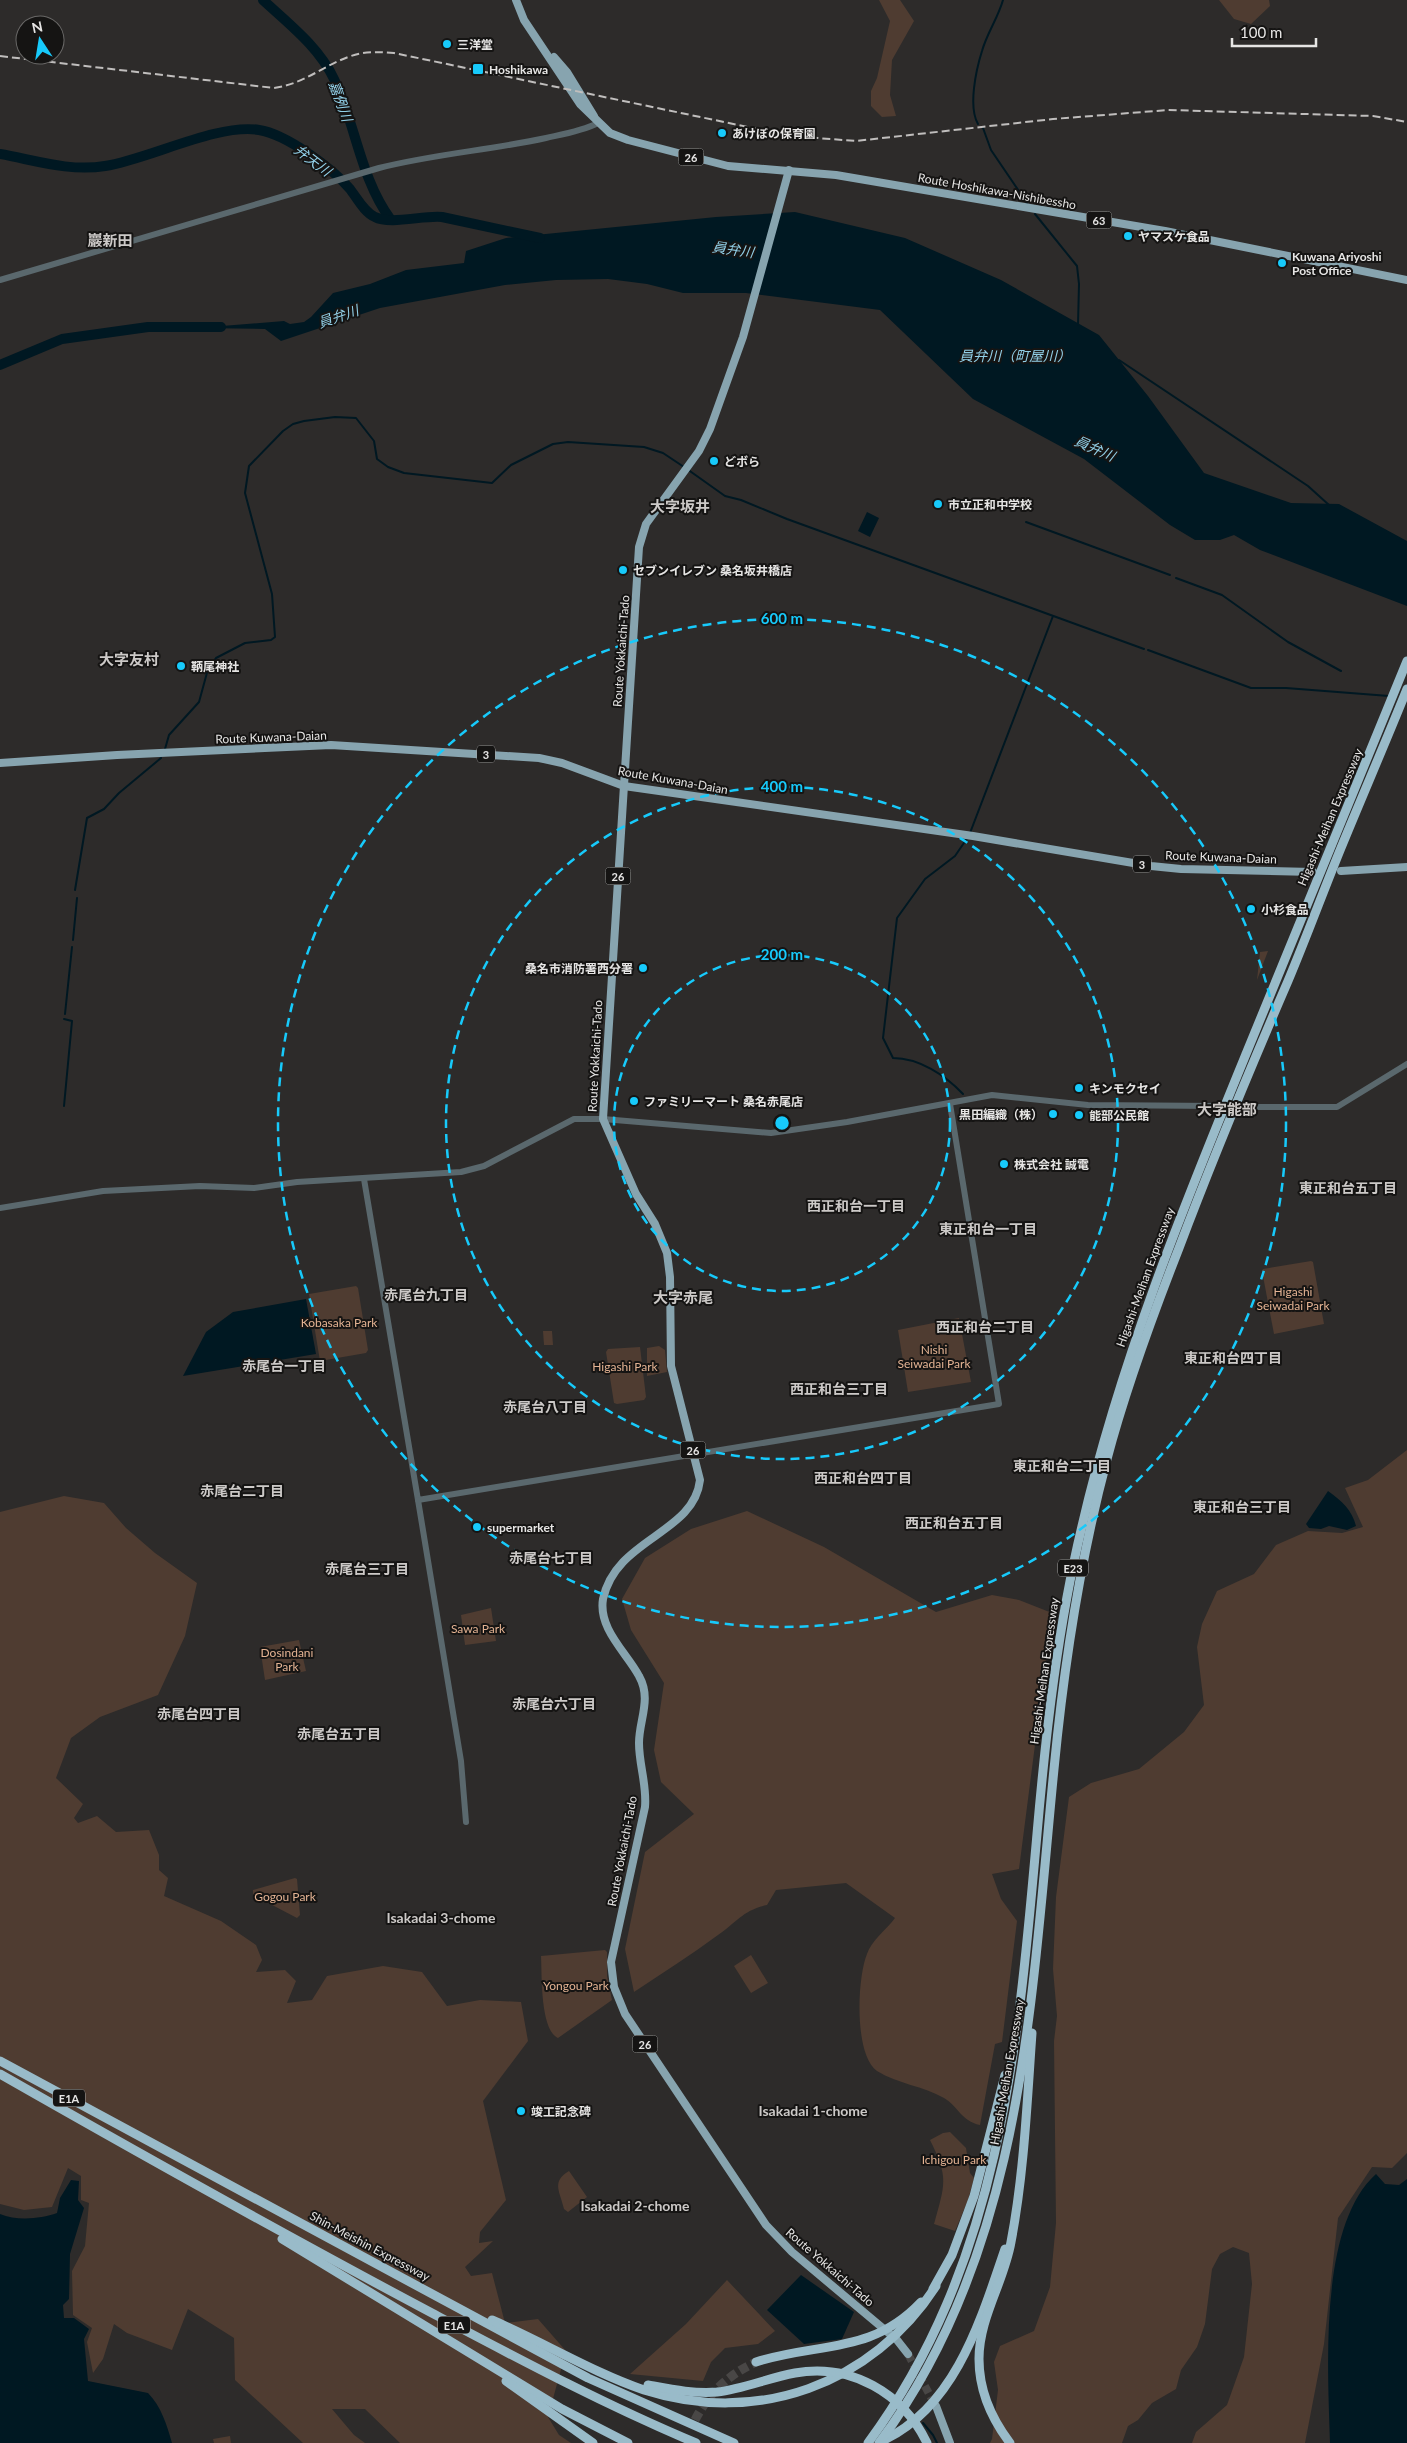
<svg xmlns="http://www.w3.org/2000/svg" width="1407" height="2443" font-family="Lato,'Noto Sans JP',sans-serif">
	<style>
		.green { fill: #4f3c31 }
		.water { fill: #001822 }
		.lines { fill: none; stroke-linecap: round; stroke-linejoin: round }
		.stream { stroke: #001822; stroke-width: 2 }
		.river { stroke: #001822; stroke-width: 10 }
		.primary-tunnel { stroke: #494746; stroke-width: 8; stroke-dasharray: 8 4; stroke-linecap: butt }
		.motorway-tunnel { stroke: #494746; stroke-width: 9; stroke-dasharray: 9 4.5; stroke-linecap: butt }
		.tertiary { stroke: #5a686d; stroke-width: 6 }
		.primary { stroke: #87a4af; stroke-width: 8 }
		.motorway { stroke: #99bbc9; stroke-width: 9 }
		.rail { stroke: #c0bebd; stroke-width: 2; stroke-dasharray: 8 4; stroke-linecap: butt }
		.ring { fill: none; stroke: #17cafb; stroke-width: 2.5; stroke-dasharray: 9 6 }
		.poi-dot { fill: #17cafb; stroke: #151413; stroke-width: 2 }
		.labels { text-anchor: middle; dominant-baseline: central; stroke-width: 4; stroke-linejoin: round; paint-order: stroke }
		.shield { fill: #151413; stroke: #a7a6a5; stroke-width: 1 }
		.shield-label { font-size: 11px; font-weight: bold; fill: #e6e5e4 }
		.poi-label { font-size: 12px; font-weight: bold; fill: #e6e5e4; stroke: #151413; text-anchor: start }
		.street-label { font-size: 12px; fill: #e6e5e4; stroke: #151413 }
		.park-label { font-size: 12px; fill: #e4b393; stroke: #151413 }
		.water-label { font-size: 14px; font-style: italic; fill: #92d0e8; stroke: #151413 }
		.neighbourhood-label { font-size: 14px; font-weight: bold; fill: #ccc9c7; stroke: #151413 }
		.quarter-label { font-size: 15px; font-weight: bold; fill: #ccc9c7; stroke: #151413 }
		.centre { fill: #17cafb; stroke: #151413; stroke-width: 2.5 }
		.ring-label { font-size: 15px; text-anchor: middle; font-weight: bold; fill: #17cafb; stroke: #151413; stroke-width: 4; stroke-linejoin: round; paint-order: stroke }
	</style>
	<rect width="100%" height="100%" fill="#2d2b2a"/>
	<g class="green">
		<path d="M879 0H900L914 21 892 60 890 95 896 116 882 117 871 106V91L877 78 890 21Z"/>
		<path d="M1219 0H1269L1270 6 1251 24 1234 19Z"/>
		<path d="M1268 951 1257 980 1260 952Z"/>
		<path d="M1311 1261 1313 1262 1324 1324 1274 1334 1262 1271 1263 1269Z"/>
		<path d="M356 1286 358 1288 368 1350 366 1353 320 1361 309 1294Z"/>
		<path d="M959 1318 971 1382 908 1392 898 1330Z"/>
		<path d="M543 1331H552L553 1345H544Z"/>
		<path d="M659 1346 665 1350 667 1372 647 1376V1348Z"/>
		<path d="M640 1347 646 1397 644 1400 617 1404 614 1403 606 1352 608 1349Z"/>
		<path d="M1407 1450V2153L1392 2168 1372 2167 1338 2218 1324 2344 1305 2443H1192L1196 2432 1227 2405 1244 2357 1252 2284 1249 2253 1233 2247 1220 2254 1212 2269 1205 2324 1197 2347 1181 2370 1176 2389 1152 2403 1138 2420 1128 2426 1122 2443H990L992 2439 998 2390 994 2362 1000 2346 1034 2331 1050 2287 1056 2223 1054 2041 1057 2016 1053 1969 1056 1897 1069 1797 1091 1783 1139 1769 1184 1732 1204 1705 1197 1647 1202 1624 1217 1591 1254 1574 1276 1545 1308 1531 1342 1533 1363 1527 1345 1488 1368 1480Z"/>
		<path d="M64 1496 104 1503 126 1528 155 1553 197 1583 185 1636 158 1695 100 1717 71 1738 56 1778 83 1804 74 1818 78 1823 97 1816 116 1832 149 1830 159 1855V1870L168 1878 164 1896 221 1921 256 1945 262 1960 256 1972 285 1970 296 1981 287 2003 312 2000 327 1976 383 1966 422 1972 447 2006 480 2000 521 2002 528 2041 483 2101 506 2200 480 2232 479 2243 493 2241 465 2267 471 2276 492 2273 505 2323 538 2319 566 2351 548 2417 559 2435 571 2443H400L365 2409H332L354 2435 365 2443H303L235 2380 234 2338 188 2309 172 2350 127 2333 114 2324 103 2359 93 2373 87 2342 92 2328 73 2315 72 2271 85 2246 89 2203 81 2200V2176L68 2168 52 2207 24 2210 0 2204V1512Z"/>
		<path d="M747 1511 824 1547 936 1612 992 1595 1019 1600 1052 1613 1019 1869 992 1874 1001 1899 1017 1921 1002 2042 995 2044 980 2125C961 2121 959 2107 944 2098 923 2086 898 2084 877 2071 854 2055 857 1978 867 1954 871 1941 887 1929 895 1918L846 1883 776 1890 767 1905C743 1910 737 1922 718 1935 691 1955 662 1973 634 1992L625 1949 645 1852 694 1814 661 1782 654 1750 664 1683 631 1630 622 1599 645 1558 691 1529Z"/>
		<path d="M491 1608 496 1641 465 1645 461 1615Z"/>
		<path d="M299 1640 306 1671 265 1680 260 1647Z"/>
		<path d="M295 1878 297 1879 300 1915 297 1918 253 1895V1890Z"/>
		<path d="M605 1950 607 1952V1976L612 2000 558 2038C540 2030 542 1975 541 1956Z"/>
		<path d="M751 1955 768 1983 751 1993 734 1966Z"/>
		<path d="M950 2132 966 2148 970 2173 974 2178 968 2200 955 2231 934 2224C945 2184 949 2178 930 2140L943 2133Z"/>
		<path d="M569 2171 587 2197 568 2212 564 2209C560 2191 551 2182 569 2171Z"/>
		<path d="M727 2280 775 2331 758 2344 725 2348 711 2362 703 2381 630 2374 686 2324Z"/>
		<path d="M230 2436 231 2443H214L213 2439Z"/>
	</g>
	<g class="water">
		<path d="M795 212 905 238 1001 280 1099 335 1148 396 1204 473 1291 503 1339 504 1407 541V606L1260 550 1234 535 1220 540H1195L1170 525 1084 459 973 399 880 310 746 293H683L647 284 608 279 556 280 505 285 380 308 281 341 265 329 197 328 284 321 290 324 304 322 311 317 333 293 370 284 406 270 464 263 466 251 506 238 716 217Z"/>
		<path d="M867 512 879 518 870 537 858 531Z"/>
		<path d="M306 1299 316 1354 183 1376 206 1332 233 1312Z"/>
		<path d="M1328 1491C1342 1501 1352 1510 1356 1526L1347 1530 1329 1526 1321 1529 1309 1528 1306 1524Z"/>
		<path d="M1376 2174 1385 2184 1399 2185 1407 2179V2443H1330C1328 2370 1318 2226 1376 2174Z"/>
		<path d="M71 2180 79 2181 78 2200 84 2208 70 2254 69 2299 63 2305 64 2318H74L89 2329 84 2339 88 2381 148 2393C161 2406 167 2425 172 2443H0V2214C17 2221 40 2219 57 2213L60 2198Z"/>
		<path d="M801 2275 854 2312 842 2339 804 2344 767 2310Z"/>
	</g>
	<g class="lines">
		<g class="stream">
			<path d="M978 124C968 107 976 70 982 51 987 33 998 18 1003 0"/>
			<path d="M983 128 991 150 1027 203"/>
			<path d="M1035 214 1077 266 1079 284 1078 325"/>
			<path d="M1119 360 1308 486 1329 505"/>
			<path d="M687 469 725 496 741 500 787 519 1144 649"/>
			<path d="M1026 522 1170 575"/>
			<path d="M1176 578 1222 595 1288 642 1341 671"/>
			<path d="M1148 650 1251 688H1286L1389 696"/>
			<path d="M165 749 169 735 199 702 208 669 216 658 245 643 271 640 275 637 272 594 245 493 249 466 283 431 293 424 304 421 335 417 356 418 374 441 377 459 388 467 404 473 492 483 511 465 553 444 568 442 644 447 663 453 684 467"/>
			<path d="M970 833 1053 616"/>
			<path d="M75 890 87 818 104 809 119 793 161 758"/>
			<path d="M73 940 77 898"/>
			<path d="M65 1014 72 947"/>
			<path d="M963 1094C945 1075 919 1058 893 1058L883 1038 897 918 925 879 955 856 968 837"/>
			<path d="M64 1106 72 1021 64 1019"/>
			<path d="M923 2423 933 2435 937 2443"/>
		</g>
		<g class="river">
			<path d="M263 0C289 24 319 47 334 79 356 125 360 178 391 220"/>
			<path d="M0 154C34 160 70 172 105 166 149 159 218 123 259 130 286 134 332 168 350 189 357 198 364 212 375 217 390 225 424 215 442 217L540 238"/>
			<path d="M0 365 62 339 148 327H221"/>
		</g>
		<path class="primary-tunnel" d="M908 2354 935 2405"/>
		<path class="motorway-tunnel" d="M695 2420C709 2393 728 2375 756 2362"/>
		<g class="tertiary">
			<path d="M0 280 379 168C434 154 491 150 546 138 564 134 582 131 598 123"/>
			<path d="M1242 1107H1337L1407 1064"/>
			<path d="M364 1179 418 1500 999 1404 950 1104"/>
			<path d="M0 1208 103 1191 200 1186 254 1188 297 1182 461 1172 484 1166 574 1119H603L771 1133 847 1122 992 1095 1088 1105 1219 1106"/>
			<path d="M418 1500 461 1761 466 1822"/>
		</g>
		<g class="primary">
			<path d="M516 0 524 20 580 104 610 133 628 140 728 166 836 175 1165 231 1407 280"/>
			<path d="M554 57 567 72 594 116"/>
			<path d="M789 170 743 337 710 429 699 451 646 524 639 547 603 1119 636 1194 655 1224 667 1253 670 1277 671 1366 700 1480C694 1534 616 1538 603 1599 598 1629 627 1653 639 1676 652 1699 639 1720 639 1743 639 1765 647 1785 645 1807L611 1962 614 1987 625 2014 766 2225 792 2252 897 2340 908 2354"/>
			<path d="M0 763 117 755 331 745 539 758 562 763 624 786 973 836 1151 866 1181 869 1313 872"/>
			<path d="M1341 871 1407 867"/>
			<path d="M936 2406 950 2443"/>
		</g>
		<g class="motorway">
			<path d="M0 2061 588 2378 734 2443"/>
			<path d="M0 2074C142 2155 285 2235 430 2312 517 2358 605 2405 696 2443"/>
			<path d="M282 2239 562 2409 628 2443"/>
			<path d="M933 2289 952 2255 974 2196 1005 2075"/>
			<path d="M492 2320C543 2342 592 2372 644 2390 757 2426 872 2385 936 2286"/>
			<path d="M756 2362C818 2342 871 2355 921 2302"/>
			<path d="M506 2381 593 2443"/>
			<path d="M648 2385C670 2389 694 2394 717 2392 743 2389 768 2378 795 2373 851 2363 903 2393 927 2443"/>
			<path d="M884 2440C956 2406 981 2319 1005 2249"/>
			<path d="M868 2443C1000 2264 1018 2048 1037 1834 1046 1730 1058 1626 1082 1526 1120 1362 1183 1208 1246 1054 1300 923 1354 792 1407 661"/>
			<path d="M879 2443C1024 2250 1031 2000 1054 1769 1064 1665 1080 1560 1107 1459 1126 1387 1152 1317 1179 1248 1213 1158 1250 1069 1288 981 1307 936 1324 889 1343 843 1364 792 1386 741 1407 689"/>
			<path d="M1010 2443C991 2418 979 2391 979 2359 979 2318 1004 2282 1011 2242 1024 2174 1027 2103 1032 2033"/>
		</g>
		<path class="rail" d="M0 56 274 88C304 84 324 65 351 56 365 51 379 52 394 53L791 136 856 141 1053 119 1168 110 1373 116 1407 122"/>
	</g>
	<g class="ring">
		<circle cx="782" cy="1123" r="168"/>
		<circle cx="782" cy="1123" r="336"/>
		<circle cx="782" cy="1123" r="504"/>
	</g>
	<g class="poi-dot">
		<circle cx="447" cy="44" r="5"/>
		<rect x="472" y="63" width="12" height="12" rx="2.5"/>
		<circle cx="722" cy="133" r="5"/>
		<circle cx="1128" cy="236" r="5"/>
		<circle cx="1282" cy="263" r="5"/>
		<circle cx="714" cy="461" r="5"/>
		<circle cx="938" cy="504" r="5"/>
		<circle cx="623" cy="570" r="5"/>
		<circle cx="181" cy="666" r="5"/>
		<circle cx="1251" cy="909" r="5"/>
		<circle cx="643" cy="968" r="5"/>
		<circle cx="1079" cy="1088" r="5"/>
		<circle cx="634" cy="1101" r="5"/>
		<circle cx="1053" cy="1114" r="5"/>
		<circle cx="1079" cy="1115" r="5"/>
		<circle cx="1004" cy="1164" r="5"/>
		<circle cx="477" cy="1527" r="5"/>
		<circle cx="521" cy="2111" r="5"/>
	</g>
	<g class="labels">
		<g class="shield">
			<rect x="678.5" y="148.5" width="25" height="17" rx="4"/>
			<rect x="1086.5" y="211.5" width="25" height="17" rx="4"/>
			<rect x="477" y="745.5" width="18" height="17" rx="4"/>
			<rect x="1133" y="855.5" width="18" height="17" rx="4"/>
			<rect x="605.5" y="867.5" width="25" height="17" rx="4"/>
			<rect x="680.5" y="1441.5" width="25" height="17" rx="4"/>
			<rect x="1058" y="1559.5" width="30" height="17" rx="4"/>
			<rect x="632.5" y="2035.5" width="25" height="17" rx="4"/>
			<rect x="53" y="2089.5" width="32" height="17" rx="4"/>
			<rect x="438" y="2316.5" width="32" height="17" rx="4"/>
		</g>
		<g class="shield-label">
			<text x="691" y="157">26</text>
			<text x="1099" y="220">63</text>
			<text x="486" y="754">3</text>
			<text x="1142" y="864">3</text>
			<text x="618" y="876">26</text>
			<text x="693" y="1450">26</text>
			<text x="1073" y="1568">E23</text>
			<text x="645" y="2044">26</text>
			<text x="69" y="2098">E1A</text>
			<text x="454" y="2325">E1A</text>
		</g>
		<g class="poi-label">
			<text x="457" y="44">三洋堂</text>
			<text x="489" y="69">Hoshikawa</text>
			<text x="732" y="133">あけぼの保育園</text>
			<text x="1138" y="236">ヤマスケ食品</text>
			<text x="1292" y="256">Kuwana Ariyoshi<tspan x="1292" dy="14">Post Office</tspan></text>
			<text x="724" y="461">どボら</text>
			<text x="948" y="504">市立正和中学校</text>
			<text x="633" y="570">セブンイレブン 桑名坂井橋店</text>
			<text x="191" y="666">鞆尾神社</text>
			<text x="1261" y="909">小杉食品</text>
			<text x="633" y="968" text-anchor="end">桑名市消防署西分署</text>
			<text x="1089" y="1088">キンモクセイ</text>
			<text x="644" y="1101">ファミリーマート 桑名赤尾店</text>
			<text x="1043" y="1114" text-anchor="end">黒田編織（株）</text>
			<text x="1089" y="1115">能部公民館</text>
			<text x="1014" y="1164">株式会社 誠電</text>
			<text x="487" y="1527">supermarket</text>
			<text x="531" y="2111">竣工記念碑</text>
		</g>
		<g class="street-label">
			<text transform="translate(997 191) rotate(10)">Route Hoshikawa-Nishibessho</text>
			<text transform="translate(621 651) rotate(-86)">Route Yokkaichi-Tado</text>
			<text transform="translate(271 737) rotate(-2)">Route Kuwana-Daian</text>
			<text transform="translate(673 780) rotate(10)">Route Kuwana-Daian</text>
			<text transform="translate(1330 817) rotate(-67)">Higashi-Meihan Expressway</text>
			<text transform="translate(1221 857) rotate(2)">Route Kuwana-Daian</text>
			<text transform="translate(595 1056) rotate(-87)">Route Yokkaichi-Tado</text>
			<text transform="translate(1145 1277) rotate(-70)">Higashi-Meihan Expressway</text>
			<text transform="translate(1044 1671) rotate(-82)">Higashi-Meihan Expressway</text>
			<text transform="translate(622 1851) rotate(-79)">Route Yokkaichi-Tado</text>
			<text transform="translate(1007 2072) rotate(-80)">Higashi-Meihan Expressway</text>
			<text transform="translate(370 2246) rotate(28)">Shin-Meishin Expressway</text>
			<text transform="translate(830 2267) rotate(41)">Route Yokkaichi-Tado</text>
		</g>
		<g class="park-label">
			<text x="1293" y="1291">Higashi<tspan x="1293" dy="14">Seiwadai Park</tspan></text>
			<text x="339" y="1322">Kobasaka Park</text>
			<text x="934" y="1349">Nishi<tspan x="934" dy="14">Seiwadai Park</tspan></text>
			<text x="625" y="1366">Higashi Park</text>
			<text x="478" y="1628">Sawa Park</text>
			<text x="287" y="1652">Dosindani<tspan x="287" dy="14">Park</tspan></text>
			<text x="285" y="1896">Gogou Park</text>
			<text x="576" y="1985">Yongou Park</text>
			<text x="954" y="2159">Ichigou Park</text>
		</g>
		<g class="water-label">
			<text transform="translate(341 101) rotate(70)">嘉例川</text>
			<text transform="translate(313 160) rotate(37)">弁天川</text>
			<text transform="translate(733 249) rotate(8)">員弁川</text>
			<text transform="translate(338 316) rotate(-19)">員弁川</text>
			<text x="1015" y="355">員弁川（町屋川）</text>
			<text transform="translate(1095 448) rotate(24)">員弁川</text>
		</g>
		<g class="neighbourhood-label">
			<text x="1348" y="1187">東正和台五丁目</text>
			<text x="856" y="1205">西正和台一丁目</text>
			<text x="988" y="1228">東正和台一丁目</text>
			<text x="426" y="1294">赤尾台九丁目</text>
			<text x="985" y="1326">西正和台二丁目</text>
			<text x="1233" y="1357">東正和台四丁目</text>
			<text x="284" y="1365">赤尾台一丁目</text>
			<text x="839" y="1388">西正和台三丁目</text>
			<text x="545" y="1406">赤尾台八丁目</text>
			<text x="1062" y="1465">東正和台二丁目</text>
			<text x="863" y="1477">西正和台四丁目</text>
			<text x="242" y="1490">赤尾台二丁目</text>
			<text x="1242" y="1506">東正和台三丁目</text>
			<text x="954" y="1522">西正和台五丁目</text>
			<text x="551" y="1557">赤尾台七丁目</text>
			<text x="367" y="1568">赤尾台三丁目</text>
			<text x="554" y="1703">赤尾台六丁目</text>
			<text x="199" y="1713">赤尾台四丁目</text>
			<text x="339" y="1733">赤尾台五丁目</text>
			<text x="441" y="1917">Isakadai 3-chome</text>
			<text x="813" y="2110">Isakadai 1-chome</text>
			<text x="635" y="2205">Isakadai 2-chome</text>
		</g>
		<g class="quarter-label">
			<text x="110" y="240">巖新田</text>
			<text x="680" y="506">大字坂井</text>
			<text x="129" y="659">大字友村</text>
			<text x="1227" y="1109">大字能部</text>
			<text x="683" y="1297">大字赤尾</text>
		</g>
	</g>
	<circle cx="782" cy="1123" r="8" class="centre"/>
	<g class="ring-label">
		<text x="782" y="624">600 m</text>
		<text x="782" y="792">400 m</text>
		<text x="782" y="960">200 m</text>
	</g>
	<g transform="translate(40 40) rotate(348)"><circle r="24" fill="#151413" stroke="#696867"/>
	<path d="M0-4L9 19L0 12L-9 19Z" fill="#17cafb"/>
	<text y="-8" font-size="14" font-weight="bold" text-anchor="middle" fill="#e6e5e4">N</text>
	</g>
	<path d="M1232 38v8h84v-8" fill="none" stroke="#e6e5e4" stroke-width="2.5"/>
	<text x="1240" y="38" font-size="15" fill="#e6e5e4" stroke="#151413" stroke-width="4" paint-order="stroke">100 m</text>
</svg>
